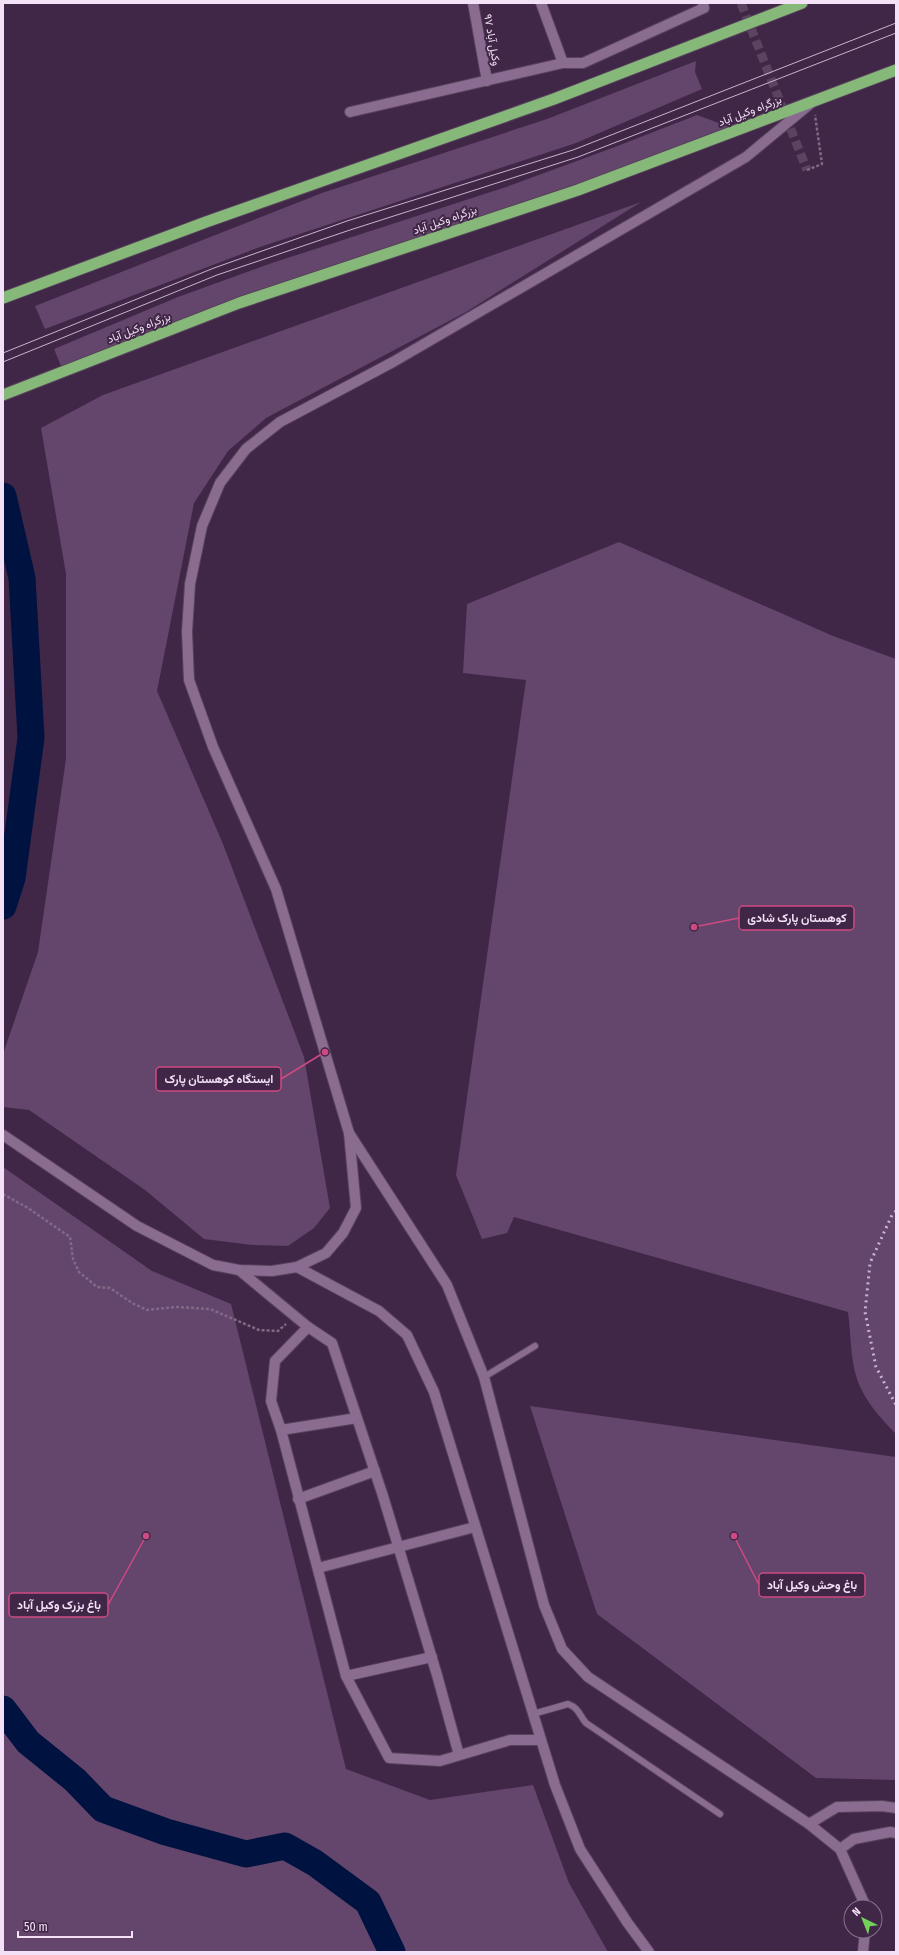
<svg xmlns="http://www.w3.org/2000/svg" width="899" height="1955" font-family="'Fira Sans Condensed',Vazirmatn,sans-serif">
	<style>
		.green { fill: #64456c }
		.lines { fill: none; stroke-linecap: round; stroke-linejoin: round }
		.river { stroke: #001240; stroke-width: 27 }
		.pedestrian-tunnel { stroke: #5c4361; stroke-width: 9; stroke-dasharray: 9 4.5; stroke-linecap: butt }
		.service-casing { stroke: #58425d; stroke-width: 8 }
		.minor-casing { stroke: #58425d; stroke-width: 12 }
		.tertiary-casing { stroke: #58425d; stroke-width: 12 }
		.trunk-casing { stroke: #58425d; stroke-width: 13 }
		.path { stroke: #816a86; stroke-width: 2.5; stroke-dasharray: 3 2; stroke-linecap: butt }
		.service { stroke: #8a6c91; stroke-width: 6 }
		.minor { stroke: #8a6c91; stroke-width: 10 }
		.tertiary { stroke: #8a6c91; stroke-width: 10 }
		.trunk { stroke: #86b87a; stroke-width: 11 }
		.tram { stroke: #c7b4cc; stroke-width: 1 }
		.rail { stroke: #c7b4cc; stroke-width: 3; stroke-dasharray: 2 4; stroke-linecap: butt }
		.labels { text-anchor: middle; dominant-baseline: central; stroke-width: 4; stroke-linejoin: round; paint-order: stroke }
		.street-label { font-size: 11px; fill: #f3e2f7; stroke: #412747 }
		.leader { fill: none; stroke: #ce4a82; stroke-width: 1.5 }
		.callout-dot { fill: #ce4a82; stroke: #412747; stroke-width: 1.5 }
		.callout { fill: #412747; stroke: #ce4a82; stroke-width: 1.5 }
		.callout-label { font-size: 12px; text-anchor: middle; font-weight: bold; fill: #f3e2f7 }
	</style>
	<rect width="100%" height="100%" fill="#412747"/>
	<g class="green">
		<path d="M696 61 695 72 702 89 576 143 260 247 45 329 35 306 322 193 547 119Z"/>
		<path d="M697 115 732 128 642 162 63 371 54 349 178 297 272 263 506 187 615 147Z"/>
		<path d="M641 202 466 312 266 418 228 451 194 503 157 691 223 844 304 1057 330 1208 314 1228 288 1246 252 1245 204 1239 145 1190 29 1110 3 1107V1054L38 952 66 759V574L41 428 103 395Z"/>
		<path d="M619 542 833 636 896 659V1434C881 1419 864 1400 857 1379 850 1357 851 1334 848 1312L514 1217 507 1233 482 1239 456 1175 526 680 463 673 467 604Z"/>
		<path d="M3 1167 152 1271 231 1304 346 1769 430 1800 533 1785 569 1883 608 1952H3Z"/>
		<path d="M530 1406 896 1457V1780L816 1778 597 1614Z"/>
	</g>
	<g class="lines">
		<g class="river">
			<path d="M3 496 22 578 31 738 12 878 3 906"/>
			<path d="M3 1709 28 1742 75 1780 103 1809 166 1832 246 1854 285 1846 315 1863 368 1902 392 1952"/>
		</g>
		<path class="pedestrian-tunnel" d="M741 3 807 170"/>
		<g class="service-casing">
			<g id="service">
				<path d="M484 1377 535 1346"/>
				<path d="M533 1714 568 1704C579 1708 579 1715 586 1723L720 1814"/>
			</g>
		</g>
		<g class="minor-casing">
			<g id="minor">
				<path d="M473 3 487 81"/>
				<path d="M541 3 563 63"/>
				<path d="M350 112 563 63H583L704 8 703 3"/>
				<path d="M349 1133 447 1285 484 1377 544 1605 562 1649 588 1677 809 1824 840 1849 866 1907"/>
				<path d="M297 1267 379 1311 407 1335 434 1392 555 1785 580 1849 627 1922 649 1952"/>
				<path d="M239 1270 308 1327 332 1343 383 1496 437 1675 459 1755"/>
				<path d="M308 1327 275 1361 271 1401 281 1430 346 1676 389 1758 440 1761 510 1740H540"/>
				<path d="M281 1430 357 1418"/>
				<path d="M298 1499 375 1471"/>
				<path d="M318 1568 475 1527"/>
				<path d="M346 1676 432 1657"/>
				<path d="M809 1824 837 1807 882 1806 896 1808"/>
				<path d="M840 1849 854 1839 890 1832 896 1833"/>
				<path d="M863 1952 865 1931"/>
			</g>
		</g>
		<g class="tertiary-casing">
			<path id="tertiary" d="M3 1135 137 1226 213 1265 239 1270 272 1271 297 1267 326 1253 343 1233 356 1208 349 1133 276 889 213 747 189 680 187 632 190 584 202 526 220 483 246 449 280 422 393 362 746 157 810 104"/>
		</g>
		<g class="trunk-casing">
			<g id="trunk">
				<path d="M3 298 206 222 554 99 802 3"/>
				<path d="M3 395 239 303 578 190 896 70"/>
			</g>
		</g>
		<g class="path">
			<path d="M807 170 822 164 815 115"/>
			<path d="M3 1194 28 1208 70 1237 73 1259 79 1272 97 1287 110 1288 132 1303 147 1310 177 1307 210 1309 259 1330 278 1331 286 1324"/>
		</g>
		<use href="#service" class="service"/>
		<use href="#minor" class="minor"/>
		<use href="#tertiary" class="tertiary"/>
		<use href="#trunk" class="trunk"/>
		<g class="tram">
			<path d="M3 353 214 268 347 221 573 150 896 23"/>
			<path d="M3 362 217 275 350 230 578 157 896 33"/>
		</g>
		<path class="rail" d="M896 1211 892 1215 870 1263 865 1312 876 1367 896 1405"/>
	</g>
	<g class="labels">
		<g class="street-label">
			<text transform="translate(492 40) rotate(80)">وکیل آباد ۹۷</text>
			<text transform="translate(750 111) rotate(-21)">بزرگراه وکیل آباد</text>
			<text transform="translate(445 220) rotate(-19)">بزرگراه وکیل آباد</text>
			<text transform="translate(139 328) rotate(-21)">بزرگراه وکیل آباد</text>
		</g>
	</g>
	<path class="leader" d="M694 927L739 918M325 1052L281 1079M734 1536L759 1585M146 1536L108 1605"/>
	<g class="callout-dot">
		<circle cx="694" cy="927" r="4"/>
		<circle cx="325" cy="1052" r="4"/>
		<circle cx="734" cy="1536" r="4"/>
		<circle cx="146" cy="1536" r="4"/>
	</g>
	<g class="callout">
		<rect x="739" y="906" width="115" height="24" rx="4"/>
		<rect x="156" y="1067" width="125" height="24" rx="4"/>
		<rect x="759" y="1573" width="106" height="24" rx="4"/>
		<rect x="9" y="1593" width="99" height="24" rx="4"/>
	</g>
	<g class="callout-label">
		<text x="797" y="922">کوهستان پارک شادی</text>
		<text x="219" y="1083">ایستگاه کوهستان پارک</text>
		<text x="812" y="1589">باغ وحش وکیل آباد</text>
		<text x="59" y="1609">باغ بزرک وکیل آباد</text>
	</g>
	<rect width="899" height="1955" fill="none" stroke="#f3e2f7" stroke-width="8"/>
	<g transform="translate(863 1919) rotate(317)"><circle r="19" fill="#412747" stroke="#88728d"/>
	<path d="M0-3L7 15L0 10L-7 15Z" fill="#74d25c"/>
	<text y="-6" font-size="11" font-weight="bold" text-anchor="middle" fill="#f3e2f7">N</text>
	</g>
	<path d="M18 1931v6h114v-6" fill="none" stroke="#f3e2f7" stroke-width="2"/>
	<text x="24" y="1931" font-size="12" fill="#f3e2f7" stroke="#412747" stroke-width="3" paint-order="stroke">50 m</text>
</svg>
